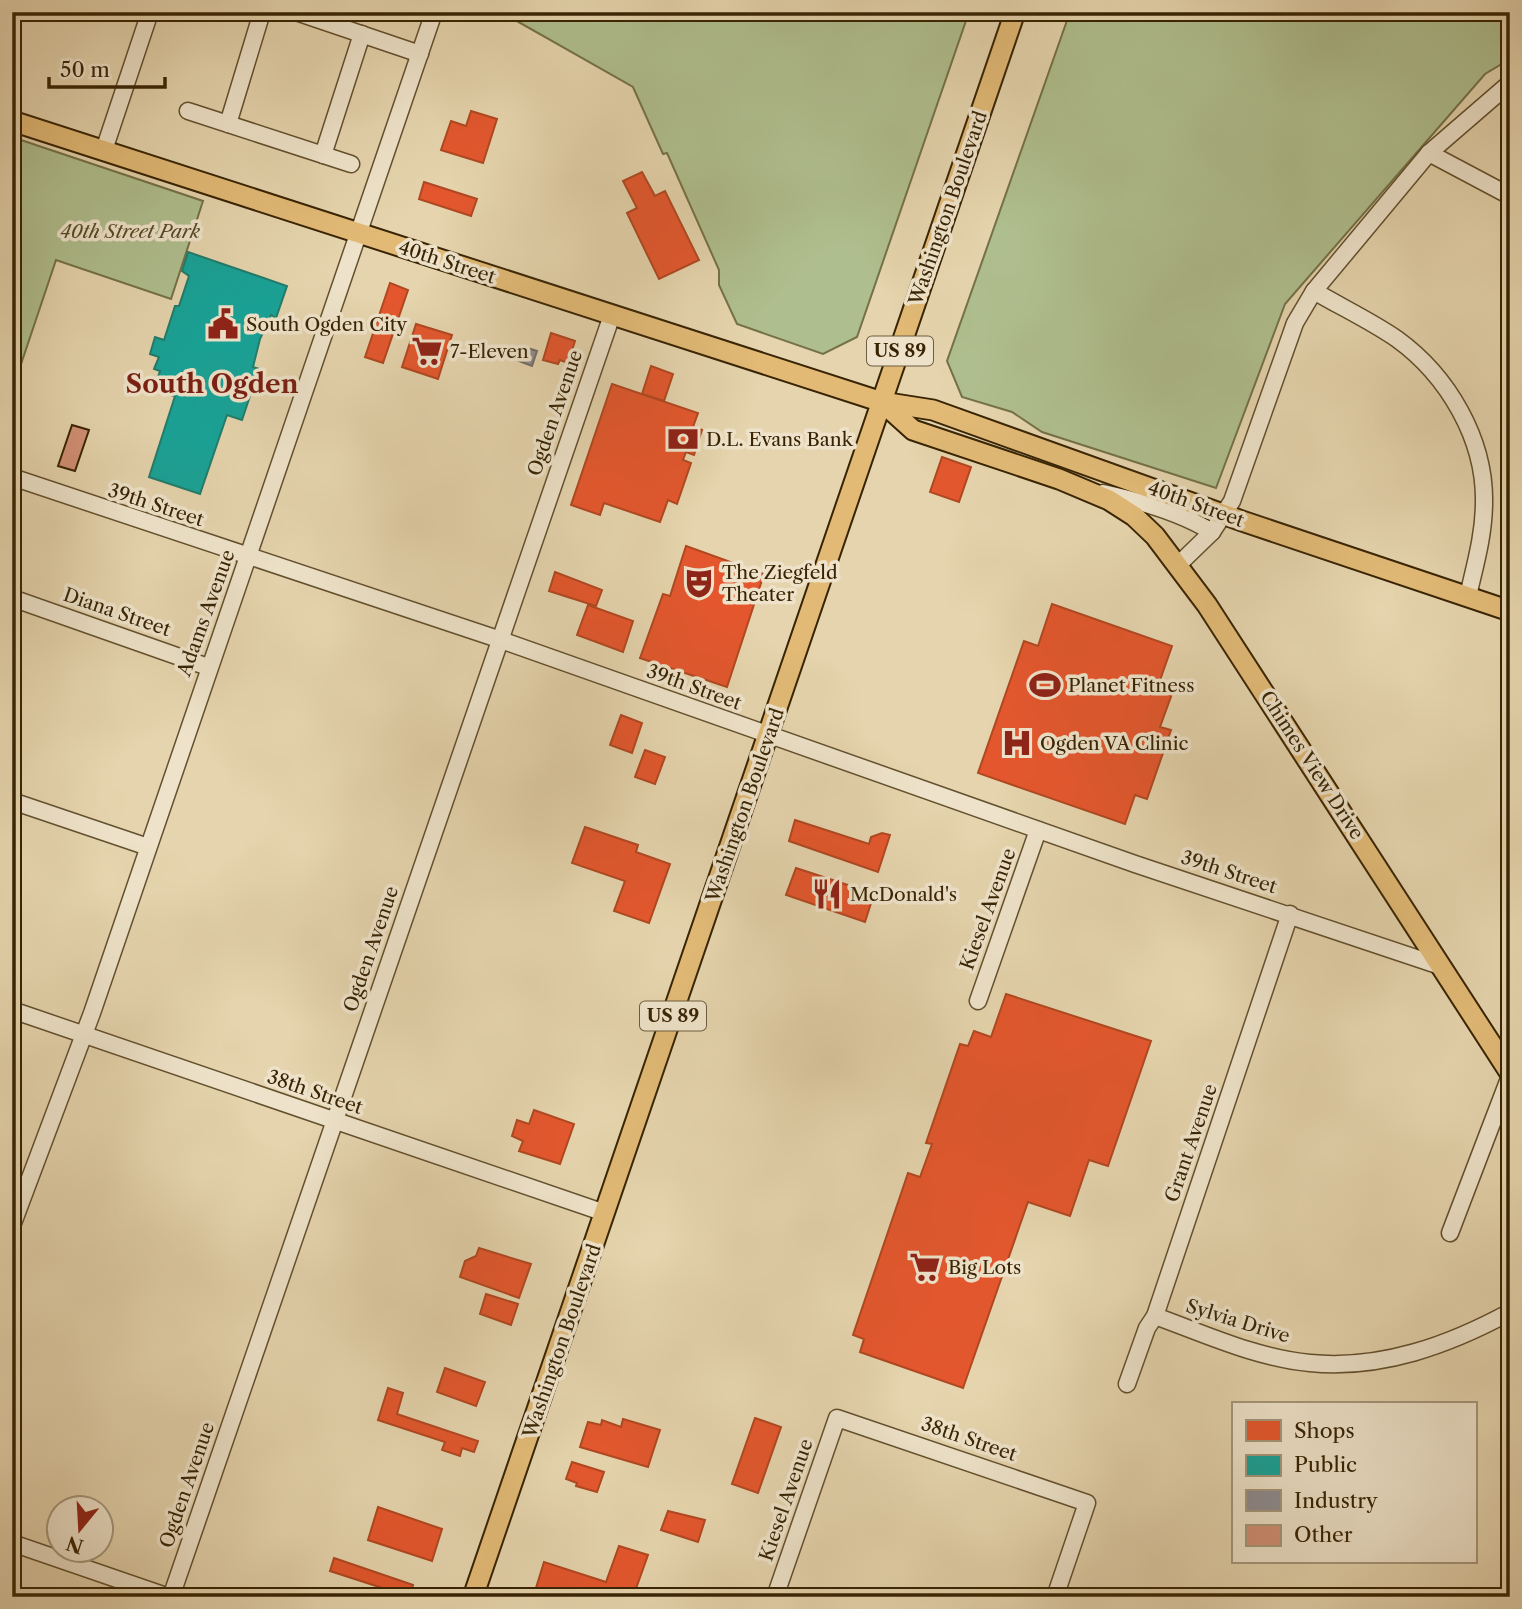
<svg xmlns="http://www.w3.org/2000/svg" width="1522" height="1609" font-family="'Libre Caslon Text',serif">
	<style>
		.green { fill: #afbe8e; stroke: #747149; stroke-width: 2 }
		.shops { fill: #e4572e; stroke: #b04821; stroke-width: 2 }
		.public { fill: #17a398; stroke: #217d6c; stroke-width: 2 }
		.industry { fill: #8d8d92; stroke: #746e67; stroke-width: 2 }
		.building { fill: #d29075; stroke: #382404; stroke-width: 2 }
		.lines { fill: none; stroke-linecap: round; stroke-linejoin: round }
		.minor-casing { stroke: #63502e; stroke-width: 19 }
		.major-casing { stroke: #382404; stroke-width: 23 }
		.minor { stroke: #eee3ca; stroke-width: 16 }
		.major { stroke: #e2ba76; stroke-width: 19 }
		.labels { text-anchor: middle; dominant-baseline: central; stroke-width: 7; stroke-linejoin: round; paint-order: stroke }
		.shield { fill: #eee3ca; stroke: #6f5d3f; stroke-width: 2 }
		.shield-label { font-size: 18px; font-weight: bold; fill: #382404 }
		.street-label { font-size: 19px; fill: #382404; stroke: #eee3ca }
		.park-label { font-size: 19px; font-style: italic; fill: #564a26; stroke: #eee3ca }
		.poi-label { font-size: 19px; fill: #382404; stroke: #eee3ca; text-anchor: start }
		.district-label { font-size: 26px; font-weight: bold; fill: #7a1f14; stroke: #eee3ca }
	</style>
	<rect width="100%" height="100%" fill="#e5d4ad"/>
	<filter id="stains"><feTurbulence type="fractalNoise" baseFrequency=".00286" numOctaves="4"/><feColorMatrix values="0 0 0 0 .2 0 0 0 0 .09 0 0 0 0 .02 0 0 0 .5 -.17"/></filter>
	<radialGradient id="worn" r=".72"><stop offset=".6" stop-color="#630" stop-opacity="0"/><stop offset="1" stop-color="#630" stop-opacity=".3"/></radialGradient>
	<g class="green">
		<path d="M501 12H969L857 337 823 354 737 324 719 285V270L667 153 663 154 633 87Z"/>
		<path d="M1070 12H1510V59L1485 74 1285 304 1216 488 1042 432 1012 412 962 397 947 361Z"/>
		<path d="M12 137 203 201 171 299 56 260 12 391Z"/>
	</g>
	<g class="shops">
		<path d="M471 111 497 119 483 163 441 150 451 121 466 126Z"/>
		<path d="M642 172 655 196 665 191 699 260 659 279 627 213 637 208 623 181Z"/>
		<path d="M424 182 477 199 471 216 419 199Z"/>
		<path d="M390 283 408 290 383 363 365 357Z"/>
		<path d="M416 324 452 335 438 379 402 367Z"/>
		<path d="M551 333 575 341 568 363 560 360 558 364 543 360Z"/>
		<path d="M651 366 673 374 664 401 642 394Z"/>
		<path d="M612 384 698 413 693 427 702 430 694 455 686 452 683 460 691 463 677 504 668 500 660 522 604 503 600 515 571 505Z"/>
		<path d="M942 457 971 467 959 502 930 492Z"/>
		<path d="M686 546 764 574 727 687 640 658 663 594 670 596Z"/>
		<path d="M555 572 602 590 596 606 549 591Z"/>
		<path d="M1052 604 1172 646 1158 686 1173 691 1160 727 1171 730 1147 799 1135 795 1125 824 978 773 1024 641 1038 646Z"/>
		<path d="M588 605 633 621 623 652 577 635Z"/>
		<path d="M621 715 642 723 632 753 610 745Z"/>
		<path d="M645 750 665 757 655 784 635 777Z"/>
		<path d="M795 820 869 844 871 837 882 833 890 835 878 872 789 841Z"/>
		<path d="M585 827 638 845 636 852 670 864 649 923 614 911 625 881 572 863Z"/>
		<path d="M796 868 869 892 867 899 872 900 865 922 786 895Z"/>
		<path d="M1006 994 1151 1041 1108 1166 1089 1160 1070 1216 1028 1202 963 1388 860 1352 864 1339 853 1335 908 1173 920 1177 932 1144 926 1143 960 1044 968 1046 974 1031 991 1037Z"/>
		<path d="M534 1110 574 1124 560 1164 519 1151 523 1141 512 1136 517 1120 529 1124Z"/>
		<path d="M479 1248 531 1264 519 1298 460 1277 465 1261 476 1256Z"/>
		<path d="M486 1294 518 1304 511 1325 480 1314Z"/>
		<path d="M445 1368 485 1382 476 1406 437 1392Z"/>
		<path d="M388 1388 403 1393 397 1414 478 1441 474 1452 462 1448 460 1456 442 1450 445 1442 378 1420Z"/>
		<path d="M755 1418 781 1427 758 1493 732 1484Z"/>
		<path d="M623 1419 660 1430 648 1467 580 1447 588 1422 601 1425 602 1420 621 1427Z"/>
		<path d="M572 1462 604 1472 597 1492 576 1486 577 1483 566 1479Z"/>
		<path d="M378 1507 442 1529 432 1561 368 1540Z"/>
		<path d="M668 1511 705 1520 698 1542 661 1530Z"/>
		<path d="M619 1546 648 1555 633 1597H545L546 1592 536 1588 544 1562 606 1582Z"/>
		<path d="M334 1558 413 1585 410 1597 330 1571Z"/>
	</g>
	<path class="public" d="M188 252 287 286 276 318 271 315 260 339 253 367 259 369 242 420 227 415 200 494 149 477 175 396 169 395 173 382 158 377 160 371 154 369 159 357 150 354 155 337 164 340 175 306H179L189 276 182 271Z"/>
	<path class="industry" d="M521 346 537 351 532 366 516 360Z"/>
	<path class="building" d="M72 425 89 430 75 471 58 466Z"/>
	<g class="lines">
		<g class="minor-casing">
			<g id="minor">
				<path d="M296 12 420 54"/>
				<path d="M188 111 351 164"/>
				<path d="M228 124 262 12"/>
				<path d="M104 150 150 12"/>
				<path d="M1429 153 1510 196"/>
				<path d="M323 155 362 34"/>
				<path d="M1314 291C1341 307 1371 321 1397 339 1448 376 1485 439 1484 502 1484 535 1475 565 1468 596"/>
				<path d="M12 477 498 639 1135 864 1440 966"/>
				<path d="M1103 493C1140 501 1180 512 1212 532"/>
				<path d="M1179 564 1212 532 1232 501 1295 323 1314 291 1429 153 1510 83"/>
				<path d="M12 598 208 667"/>
				<path d="M12 801 148 847"/>
				<path d="M978 1001 1038 830"/>
				<path d="M12 1010 605 1213"/>
				<path d="M12 1226 92 1013 434 12"/>
				<path d="M1450 1233 1510 1076"/>
				<path d="M1155 1316C1205 1334 1256 1358 1310 1363 1381 1370 1449 1345 1510 1312"/>
				<path d="M1127 1384 1147 1328 1155 1316 1290 914"/>
				<path d="M12 1543 169 1597"/>
				<path d="M171 1597 612 315"/>
				<path d="M775 1597 837 1418 1087 1503 1055 1597"/>
			</g>
		</g>
		<g class="major-casing">
			<g id="major">
				<path d="M12 121 882 402 933 410 1242 521 1510 611"/>
				<path d="M882 402 913 430 1059 479 1109 500 1134 516 1155 536 1207 605 1510 1073"/>
				<path d="M473 1597 1015 12"/>
			</g>
		</g>
		<use href="#minor" class="minor"/>
		<use href="#major" class="major"/>
	</g>
	<defs>
		<g id="civic-bare" transform="scale(2.415)"><path d="M-.6-6.5H3V-4.5H.6V-3L4-1V1h2V6H-6V1h2V-1L-.6-3ZM-1.2 2.5V6h2.4V2.5Z" fill="#8f2418" stroke="#eee3ca" stroke-width="2.5" paint-order="stroke"/></g>
		<g id="supermarket-bare" transform="scale(2.415)"><path d="M-6-5.5h2.5l.6 2H6L4.5 2H-2.5L-4.4-4H-6ZM-1.5 3.2a1.3 1.3 0 1 0 .1 0ZM3 3.2a1.3 1.3 0 1 0 .1 0Z" fill="#8f2418" stroke="#eee3ca" stroke-width="2.5" paint-order="stroke"/></g>
		<g id="bank-bare" transform="scale(2.415)"><path d="M-6-4H6V4H-6ZM0-2.3a2.3 2.3 0 1 0 0 4.6a2.3 2.3 0 1 0 0-4.6Z" fill="#8f2418" stroke="#eee3ca" stroke-width="2.5" paint-order="stroke"/></g>
		<g id="theatre-bare" transform="scale(2.415)"><path d="M-5-5.5Q0-4 5-5.5V0Q5 5 0 6Q-5 5-5 0ZM-3.3-2.5H-1v1.5H-3.3ZM1-2.5H3.3v1.5H1ZM-2.8 1Q0 5.5 2.8 1Z" fill="#8f2418" stroke="#eee3ca" stroke-width="2.5" paint-order="stroke"/></g>
		<g id="stadium-bare" transform="scale(2.415)"><path d="M0-5a6.5 5 0 1 0 0 10a6.5 5 0 1 0 0-10ZM-3.5-1.8h7v3.6h-7Z" fill="#8f2418" stroke="#eee3ca" stroke-width="2.5" paint-order="stroke"/></g>
		<g id="hospital-bare" transform="scale(2.415)"><path d="M-5-5h3v3.5h4V-5h3V5h-3V1.5h-4V5h-3Z" fill="#8f2418" stroke="#eee3ca" stroke-width="2.5" paint-order="stroke"/></g>
		<g id="restaurant-bare" transform="scale(2.415)"><path d="M-5-6h1v4h1v-4h1v4h1v-4h1v5L-1.5 .5V6h-2V.5L-5-1ZM5-6V6H3V1.5H1.5Q1.5-4 5-6Z" fill="#8f2418" stroke="#eee3ca" stroke-width="2.5" paint-order="stroke"/></g>
	</defs>
	<g fill-rule="evenodd">
		<use href="#civic-bare" x="223" y="324"/>
		<use href="#supermarket-bare" x="427" y="351"/>
		<use href="#bank-bare" x="683" y="439"/>
		<use href="#theatre-bare" x="699" y="583"/>
		<use href="#stadium-bare" x="1045" y="685"/>
		<use href="#hospital-bare" x="1017" y="743"/>
		<use href="#restaurant-bare" x="827" y="894"/>
		<use href="#supermarket-bare" x="925" y="1267"/>
	</g>
	<g class="labels">
		<g class="shield">
			<rect x="867" y="336.5" width="66" height="29" rx="5"/>
			<rect x="640" y="1001.5" width="66" height="29" rx="5"/>
		</g>
		<g class="shield-label">
			<text x="900" y="351">US 89</text>
			<text x="673" y="1016">US 89</text>
		</g>
		<g class="street-label">
			<text transform="translate(948 208) rotate(-71)">Washington Boulevard</text>
			<text transform="translate(447 262) rotate(18)">40th Street</text>
			<text transform="translate(555 413) rotate(-71)">Ogden Avenue</text>
			<text transform="translate(1196 504) rotate(20)">40th Street</text>
			<text transform="translate(156 505) rotate(18)">39th Street</text>
			<text transform="translate(117 612) rotate(19)">Diana Street</text>
			<text transform="translate(206 613) rotate(-70)">Adams Avenue</text>
			<text transform="translate(694 687) rotate(20)">39th Street</text>
			<text transform="translate(1312 765) rotate(57)">Chimes View Drive</text>
			<text transform="translate(745 805) rotate(-71)">Washington Boulevard</text>
			<text transform="translate(1229 872) rotate(18)">39th Street</text>
			<text transform="translate(988 909) rotate(-70)">Kiesel Avenue</text>
			<text transform="translate(371 949) rotate(-71)">Ogden Avenue</text>
			<text transform="translate(315 1092) rotate(19)">38th Street</text>
			<text transform="translate(1191 1143) rotate(-71)">Grant Avenue</text>
			<text transform="translate(1238 1321) rotate(17)">Sylvia Drive</text>
			<text transform="translate(562 1341) rotate(-71)">Washington Boulevard</text>
			<text transform="translate(969 1439) rotate(19)">38th Street</text>
			<text transform="translate(187 1485) rotate(-71)">Ogden Avenue</text>
			<text transform="translate(786 1500) rotate(-71)">Kiesel Avenue</text>
		</g>
		<g class="park-label">
			<text x="130" y="231">40th Street Park</text>
		</g>
		<g class="poi-label">
			<text x="246" y="324">South Ogden City</text>
			<text x="450" y="351">7-Eleven</text>
			<text x="706" y="439">D.L. Evans Bank</text>
			<text x="722" y="572">The Ziegfeld<tspan x="722" dy="22">Theater</tspan></text>
			<text x="1068" y="685">Planet Fitness</text>
			<text x="1040" y="743">Ogden VA Clinic</text>
			<text x="850" y="894">McDonald's</text>
			<text x="948" y="1267">Big Lots</text>
		</g>
		<g class="district-label">
			<text x="212" y="384">South Ogden</text>
		</g>
	</g>
	<rect width="1522" height="1609" fill="none" stroke="#e5d4ad" stroke-width="42"/>
	<rect x="14" y="14" width="1494" height="1581" fill="none" stroke="#382404" stroke-width="3.5"/>
	<rect x="21" y="21" width="1480" height="1567" fill="none" stroke="#382404" stroke-width="2"/>
	<rect x="1232" y="1402" width="245" height="161" fill="#eee3ca" stroke="#a5977b" stroke-width="2"/>
	<rect x="1246" y="1420" width="35" height="21" fill="#e4572e" stroke="#a5977b" stroke-width="2"/>
	<text x="1294" y="1438" font-size="21" fill="#382404">Shops</text>
	<rect x="1246" y="1455" width="35" height="21" fill="#17a398" stroke="#a5977b" stroke-width="2"/>
	<text x="1294" y="1472" font-size="21" fill="#382404">Public</text>
	<rect x="1246" y="1490" width="35" height="21" fill="#8d8d92" stroke="#a5977b" stroke-width="2"/>
	<text x="1294" y="1508" font-size="21" fill="#382404">Industry</text>
	<rect x="1246" y="1525" width="35" height="21" fill="#d29075" stroke="#a5977b" stroke-width="2"/>
	<text x="1294" y="1542" font-size="21" fill="#382404">Other</text>
	<g transform="translate(80 1529) rotate(198)"><circle r="33" fill="#eee3ca" stroke="#a5977b" stroke-width="2"/>
	<path d="M0-5L12 26L0 18L-12 26Z" fill="#8f2418"/>
	<text y="-10" font-size="19" font-weight="bold" text-anchor="middle" fill="#382404">N</text>
	</g>
	<path d="M49 77v10h116v-10" fill="none" stroke="#382404" stroke-width="3.5"/>
	<text x="60" y="77" font-size="21" fill="#382404" stroke="#eee3ca" stroke-width="5" paint-order="stroke">50 m</text>
	<rect width="100%" height="100%" filter="url(#stains)"/>
	<rect width="100%" height="100%" fill="url(#worn)"/>
</svg>
